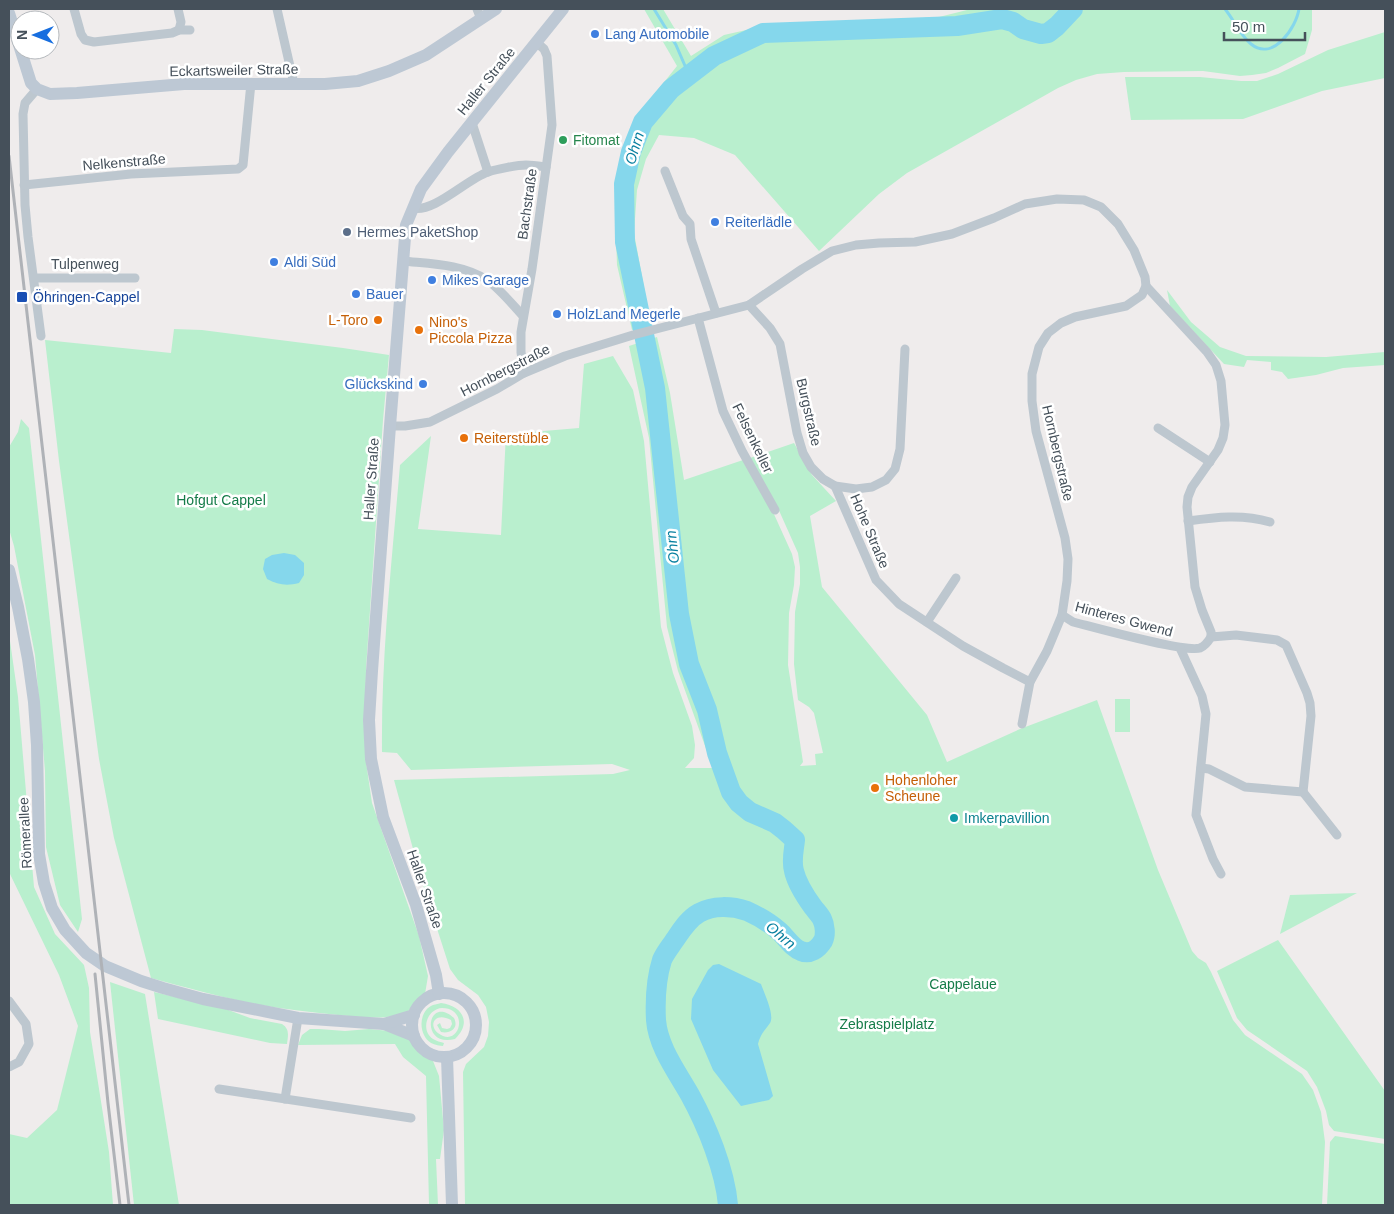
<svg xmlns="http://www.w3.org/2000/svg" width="1394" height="1214" font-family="Arial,sans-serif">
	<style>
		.green { fill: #b9efce }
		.water { fill: #85d7ec }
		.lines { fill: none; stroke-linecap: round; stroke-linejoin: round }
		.stream { stroke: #85d7ec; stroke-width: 3 }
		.river { stroke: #85d7ec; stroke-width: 20 }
		.street { stroke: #bdc7cf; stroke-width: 9 }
		.secondary { stroke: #bdc8d4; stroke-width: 12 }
		.rail { stroke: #afb2b7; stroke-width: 3 }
		.shop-dot { fill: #3f7fe0; stroke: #fff; stroke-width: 2 }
		.leisure-dot { fill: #2e9e5b; stroke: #fff; stroke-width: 2 }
		.service-dot { fill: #5c6f8a; stroke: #fff; stroke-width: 2 }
		.transit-dot { fill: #1a4fb4; stroke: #fff; stroke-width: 2 }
		.food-dot { fill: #e8710a; stroke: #fff; stroke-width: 2 }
		.culture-dot { fill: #0f9aa8; stroke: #fff; stroke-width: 2 }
		.labels { text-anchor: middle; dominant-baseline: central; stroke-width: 5; stroke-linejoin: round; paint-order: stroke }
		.shop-label { font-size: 14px; fill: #366cbe; stroke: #fff; text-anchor: start }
		.street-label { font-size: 14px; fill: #45505a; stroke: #fff }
		.leisure-label { font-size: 14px; fill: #27864d; stroke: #fff; text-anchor: start }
		.service-label { font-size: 14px; fill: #4e5e75; stroke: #fff; text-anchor: start }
		.transit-label { font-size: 14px; fill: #164399; stroke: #fff; text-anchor: start }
		.food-label { font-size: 14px; fill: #c56008; stroke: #fff; text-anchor: start }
		.park-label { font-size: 14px; fill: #157c49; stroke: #fff }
		.culture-label { font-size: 14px; fill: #0d838f; stroke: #fff; text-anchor: start }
		.water-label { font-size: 15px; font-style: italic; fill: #0a80a0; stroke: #fff }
	</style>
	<rect width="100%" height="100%" fill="#efecec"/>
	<g class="green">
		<path d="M644 9H663L691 56 724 35 769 25 822 24 939 17 971 9H1312V30L1305 54 1278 68 1266 73 1252 75 1240 76 1203 71 1124 72 1097 74 1076 80 1058 88 907 173 879 194 819 251 735 155 694 138 659 135 646 159 637 190 634 233 651 325 632 330 617 265 615 208 622 156 637 116 677 66Z"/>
		<path d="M1385 32V78L1322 91 1243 119 1131 120 1125 77H1200L1241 81H1257L1278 74 1328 50Z"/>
		<path d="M1167 290 1191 322 1220 347 1246 356 1326 357 1385 352V365L1343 368 1316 375 1288 379 1282 372 1271 370V362L1247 360 1244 367 1224 364 1170 306Z"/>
		<path d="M174 329 202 330 343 348 389 355 383 420 366 669 365 755 372 803 419 936 428 976 425 994C415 1002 415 1009 402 1014 385 1020 357 1017 338 1015 310 1012 282 1009 255 1004 219 997 185 987 151 978L114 838 99 759 59 461 45 340 171 353Z"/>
		<path d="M657 337 670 393 684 480 743 460 773 512 792 554 795 567 794 585 789 613 788 665 803 762 800 766 816 765 815 754 823 753 814 713 809 707 798 700 794 664 795 612 800 584V567L798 553 777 506 750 458 794 443 812 475 836 501 810 516 822 587 927 715 947 762 1020 729 1097 700 1158 870 1192 951 1198 958 1206 963 1211 972 1233 1020 1245 1035 1302 1074 1313 1090 1321 1112 1325 1142 1322 1205H465L463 1072 466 1064 484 1047 488 1036 489 1022 486 1007 478 995 458 980 450 969 423 885 394 780 613 774 630 770 612 764 411 770 397 753 382 752C381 656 392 560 400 465L431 436 418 529 501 535 506 433H520L579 428 584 364 613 356 633 390 644 441 661 627 673 673 692 726 695 745 694 758 685 768H713L678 671 667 627 649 438 629 346Z"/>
		<path d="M21 419 29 428 82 919 78 932 60 905 46 847 45 771 35 655 14 546 9 529V447L18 432Z"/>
		<path d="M9 634 18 697 34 887 55 934 84 965 89 988 90 1032 109 1152 113 1205H9V1134L27 1138 57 1110 78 1026 59 975 10 874 9 823Z"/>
		<rect x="1115" y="699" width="15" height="33"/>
		<path d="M1357 893 1280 934 1290 895Z"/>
		<path d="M1278 940 1385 1091V1139L1334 1131 1329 1125 1326 1111 1317 1087 1307 1071 1247 1030 1237 1018 1217 971Z"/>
		<path d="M110 982 145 994 179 1205H134Z"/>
		<path d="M154 992 223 1008 250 1018 282 1024C290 1029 288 1036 287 1044L270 1043 158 1019Z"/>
		<path d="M441 1003C463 1006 472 1023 455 1039 419 1048 427 994 454 1018 459 1028 451 1034 441 1032L437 1025 440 1023 442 1028 447 1029 450 1028 452 1024 451 1020C433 1010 426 1029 443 1036 461 1043 468 1008 442 1008 427 1009 420 1030 433 1039 436 1041 441 1042 444 1043L443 1046C440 1046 435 1045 431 1043 418 1035 418 1011 433 1005 436 1004 439 1004 441 1003Z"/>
		<path d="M310 1029H319L345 1031 369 1029 390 1031 411 1039 417 1048 433 1061 439 1076 444 1130 440 1159H436L438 1205H429L426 1076 403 1057 395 1044 298 1045 302 1035Z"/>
		<path d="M1335 1136 1385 1144V1205H1327L1330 1142Z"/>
	</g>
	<g class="water">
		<path d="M284 553 295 555 304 563V575L299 583C287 586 278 585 267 579L263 569 265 559 272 555Z"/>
		<path d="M719 964 761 984C764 993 775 1015 770 1023 765 1030 760 1035 758 1044L773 1096 769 1100 741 1106 713 1070 691 1019 692 999 708 970 713 965Z"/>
	</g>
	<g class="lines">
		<g class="stream">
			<path d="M654 9 676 45 689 75"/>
			<path d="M1225 9C1234 20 1240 35 1251 44 1273 62 1296 28 1299 9"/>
		</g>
		<path class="river" d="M728 1205C725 1170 707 1126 690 1095 677 1072 658 1047 656 1020 655 1000 656 979 662 960 665 953 670 947 674 941 681 931 688 919 699 913 713 905 732 906 747 911 758 916 770 923 779 931 786 937 792 948 801 951 810 955 818 949 823 941 826 935 825 925 822 919 820 915 816 911 813 907 805 896 797 884 794 871 791 861 794 850 795 840L784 830 775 823 750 812 739 803 731 792 717 753 707 710 689 664 679 614 655 388 625 242 624 184 631 152 643 122 671 89 714 56 763 33 957 26 1002 19 1013 22 1023 29 1041 34 1048 33 1057 26 1073 9"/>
		<g class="street">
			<path d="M74 9 81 34 85 40 94 42 172 33 179 30H190"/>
			<path d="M178 9 181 22 179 30"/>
			<path d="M277 9 294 84"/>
			<path d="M477 9 481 19"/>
			<path d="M37 89 25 103 23 114 25 205 28 237 41 336"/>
			<path d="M472 123 488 172"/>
			<path d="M665 171 683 216 690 224 691 239 716 313"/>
			<path d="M24 185 131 174 238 169 243 165 251 83"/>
			<path d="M413 208C434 213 467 179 488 172 497 169 518 165 526 165 533 165 539 166 546 167"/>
			<path d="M403 261C432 264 462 264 487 280 499 288 513 305 523 316"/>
			<path d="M34 278H135"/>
			<path d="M1146 286 1207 352 1216 365 1221 381 1225 425 1223 438 1218 450 1192 487 1188 497 1187 507 1195 587 1202 610 1211 632V637L1236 635 1277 640 1286 645 1307 693 1310 703 1311 716 1303 792"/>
			<path d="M749 305 770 328 780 344 797 433 803 453 811 467 823 479 835 486 856 489 872 487 886 480 895 469 900 449 905 349"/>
			<path d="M698 318 723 411 742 451 775 510"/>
			<path d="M524 373 521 352V332L532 269 552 125 547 56 544 49 536 42"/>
			<path d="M390 426H405L430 422 497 389 524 373 565 356 633 335 749 305 802 269 832 251 856 245 879 243 915 242 952 234 994 218 1025 204 1057 199 1084 200 1101 207 1118 224 1134 250 1145 277 1146 286 1142 295 1126 306 1075 317 1061 323 1048 333 1039 347 1032 374V401L1036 431 1065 538 1068 559 1067 581 1062 615 1047 651 1030 682 1022 724"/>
			<path d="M1158 428 1210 462"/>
			<path d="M835 486 876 580 899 604 963 646 1003 668 1030 682"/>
			<path d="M1188 521C1216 517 1243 514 1270 522"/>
			<path d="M1062 615 1073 622C1093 627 1186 653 1200 648 1205 646 1208 642 1211 637"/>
			<path d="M927 622 956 578"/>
			<path d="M1180 648 1202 696 1206 714 1196 815 1213 859 1221 874"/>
			<path d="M1201 768 1209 769 1245 787 1303 792"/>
			<path d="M1303 792 1337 835"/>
			<path d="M9 1001 26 1024 29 1044 19 1062 9 1067"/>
			<path d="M219 1089 411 1118"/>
			<path d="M285 1099 298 1018"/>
		</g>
		<g class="secondary">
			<path d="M9 13 31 83 37 89 50 94 77 93 184 84H325L358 81 389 71 426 55 496 9"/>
			<path d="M9 570 18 607 28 659 34 702 37 745 39 854 44 883 52 908 65 930 86 953 105 966 141 981 163 988 203 999 298 1018 384 1024 414 1036"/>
			<circle cx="444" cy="1025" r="32"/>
			<path d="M439 994 436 975 416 905 383 817 371 759 369 720 372 671 390 426 406 225 421 189 448 152 563 9"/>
			<path d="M384 1024 414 1015"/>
			<path d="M447 1057 452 1205"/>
		</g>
		<g class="rail">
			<path d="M9 156 129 1205"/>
			<path d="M95 974 108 1103 120 1205"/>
		</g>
	</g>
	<g class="shop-dot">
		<circle cx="595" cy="34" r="5"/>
		<circle cx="715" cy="222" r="5"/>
		<circle cx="274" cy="262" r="5"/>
		<circle cx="432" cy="280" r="5"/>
		<circle cx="356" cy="294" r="5"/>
		<circle cx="557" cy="314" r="5"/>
		<circle cx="423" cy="384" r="5"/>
	</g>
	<circle class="leisure-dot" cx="563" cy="140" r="5"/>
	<circle class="service-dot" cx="347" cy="232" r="5"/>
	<rect class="transit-dot" x="16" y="291" width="12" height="12" rx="2.5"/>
	<g class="food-dot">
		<circle cx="378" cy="320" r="5"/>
		<circle cx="419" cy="330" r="5"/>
		<circle cx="464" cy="438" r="5"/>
		<circle cx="875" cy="788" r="5"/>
	</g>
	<circle class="culture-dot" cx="954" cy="818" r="5"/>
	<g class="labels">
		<g class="shop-label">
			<text x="605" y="34">Lang Automobile</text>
			<text x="725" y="222">Reiterlädle</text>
			<text x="284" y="262">Aldi Süd</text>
			<text x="442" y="280">Mikes Garage</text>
			<text x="366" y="294">Bauer</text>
			<text x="567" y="314">HolzLand Megerle</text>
			<text x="413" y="384" text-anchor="end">Glückskind</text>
		</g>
		<g class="street-label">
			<text transform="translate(234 70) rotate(-1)">Eckartsweiler Straße</text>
			<text transform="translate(486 81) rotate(-51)">Haller Straße</text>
			<text transform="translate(124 162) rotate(-5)">Nelkenstraße</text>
			<text transform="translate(527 204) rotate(-82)">Bachstraße</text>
			<text x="85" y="264">Tulpenweg</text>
			<text transform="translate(505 370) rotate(-27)">Hornbergstraße</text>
			<text transform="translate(809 412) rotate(77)">Burgstraße</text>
			<text transform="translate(753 438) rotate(64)">Felsenkeller</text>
			<text transform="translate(1058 453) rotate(77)">Hornbergstraße</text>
			<text transform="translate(371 479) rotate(-86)">Haller Straße</text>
			<text transform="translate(870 531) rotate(67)">Hohe Straße</text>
			<text transform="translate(1124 619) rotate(15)">Hinteres Gwend</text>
			<text transform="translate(25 833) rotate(-93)">Römerallee</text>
			<text transform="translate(425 889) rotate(71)">Haller Straße</text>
		</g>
		<g class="leisure-label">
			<text x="573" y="140">Fitomat</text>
		</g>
		<g class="service-label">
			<text x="357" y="232">Hermes PaketShop</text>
		</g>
		<g class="transit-label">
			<text x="33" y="297">Öhringen-Cappel</text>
		</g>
		<g class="food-label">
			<text x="368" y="320" text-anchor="end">L-Toro</text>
			<text x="429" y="322">Nino's<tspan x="429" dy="16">Piccola Pizza</tspan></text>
			<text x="474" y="438">Reiterstüble</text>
			<text x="885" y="780">Hohenloher<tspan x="885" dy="16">Scheune</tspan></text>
		</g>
		<g class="park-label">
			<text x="221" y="500">Hofgut Cappel</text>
			<text x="963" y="984">Cappelaue</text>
			<text x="887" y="1024">Zebraspielplatz</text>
		</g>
		<g class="culture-label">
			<text x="964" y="818">Imkerpavillion</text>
		</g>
		<g class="water-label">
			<text transform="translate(634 148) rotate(-73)">Ohrn</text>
			<text transform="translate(672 547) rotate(-96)">Ohrn</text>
			<text transform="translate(781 935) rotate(40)">Ohrn</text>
		</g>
	</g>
	<rect width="1394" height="1214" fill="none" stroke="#45505a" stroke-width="20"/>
	<g transform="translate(35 35) rotate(270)"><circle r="24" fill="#ffffff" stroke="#b5b9bd"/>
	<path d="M0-4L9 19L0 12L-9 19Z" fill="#176edf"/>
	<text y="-8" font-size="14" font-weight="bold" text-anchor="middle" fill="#45505a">N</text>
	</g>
	<path d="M1224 32v8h81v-8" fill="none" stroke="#45505a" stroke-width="2.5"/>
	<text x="1232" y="32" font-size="15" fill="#45505a" stroke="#ffffff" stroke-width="4" paint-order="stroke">50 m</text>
</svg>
